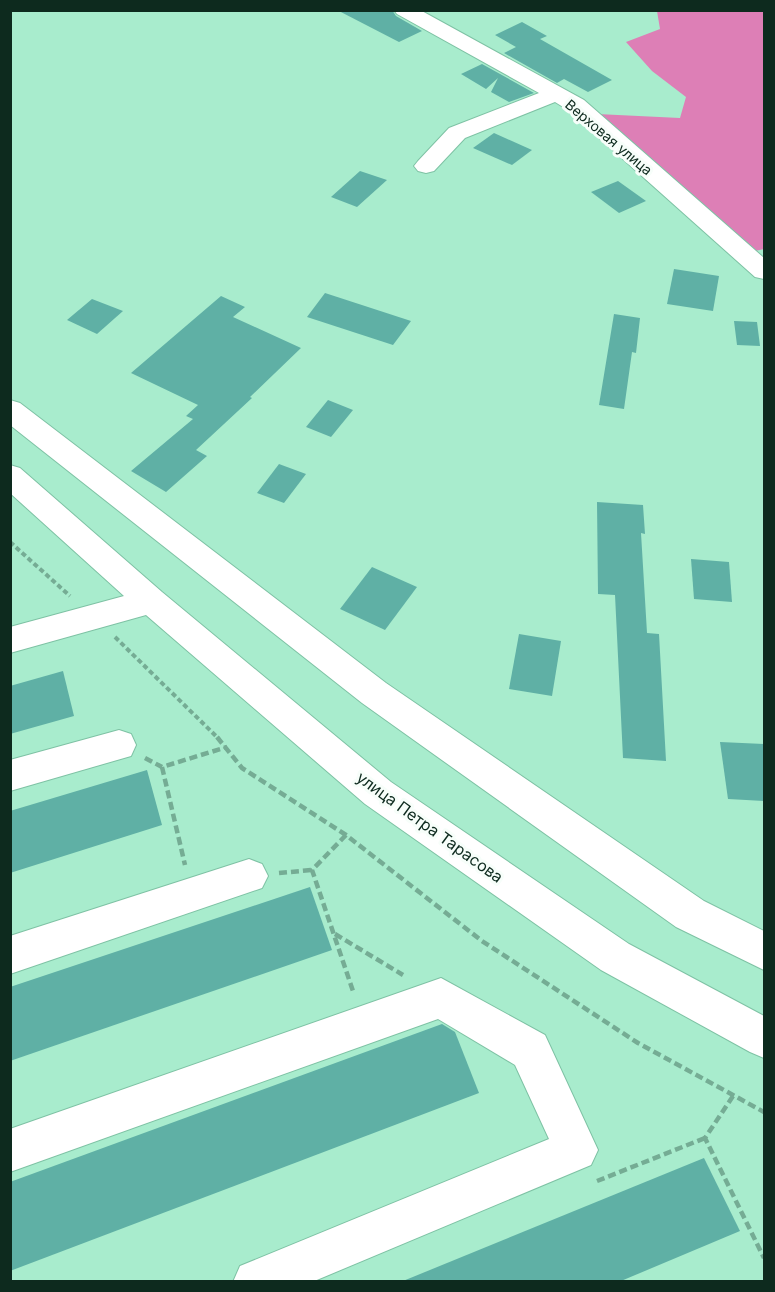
<svg xmlns="http://www.w3.org/2000/svg" width="775" height="1292" font-family="Inter,sans-serif">
	<style>
		.forest { fill: #dd7fb6 }
		.building { fill: #5fb0a5 }
		.lines { fill: none; stroke-linecap: round; stroke-linejoin: round }
		.minor-casing { stroke: #7ec2a4; stroke-width: 2 }
		.path-far1 { stroke: #75ac94; stroke-width: 4; stroke-dasharray: 5 3; stroke-linecap: butt }
		.path { stroke: #75ac94; stroke-width: 4.5; stroke-dasharray: 8 4; stroke-linecap: butt }
		.minor { fill: #fff; fill-rule: evenodd }
		.labels { text-anchor: middle; dominant-baseline: central; stroke-width: 6; stroke-linejoin: round; paint-order: stroke }
		.far-street-label { font-size: 14px; fill: #0d2a1e; stroke: #f7fefa }
		.street-label { font-size: 16px; fill: #0d2a1e; stroke: #f7fefa }
	</style>
	<rect width="100%" height="100%" fill="#a8eccd"/>
	<path class="forest" d="M657 11H764V249L755 251 597 114 680 118 686 97 652 71 626 42 660 29Z"/>
	<g class="building">
		<path d="M337 10H392L396 16 422 31 399 42Z"/>
		<path d="M522 22 547 36 540 39 612 80 588 92 564 79 557 83 504 53 516 47 495 35Z"/>
		<path d="M482 64 534 93 509 102 491 92 498 78 486 89 461 74Z"/>
		<path d="M494 133 532 150 512 165 473 148Z"/>
		<path d="M360 171 387 180 357 207 331 197Z"/>
		<path d="M618 181 646 201 619 213 591 192Z"/>
		<path d="M674 269 719 276 713 311 667 304Z"/>
		<path d="M325 293 411 321 393 345 307 317Z"/>
		<path d="M221 296 245 307 233 317 301 348 250 397 252 398 196 450 207 456 166 492 131 471 193 419 186 416 198 405 131 373Z"/>
		<path d="M92 299 123 311 97 334 67 320Z"/>
		<path d="M614 314 640 318 636 353 632 352 624 409 599 405Z"/>
		<path d="M734 321 757 322 760 346 737 345Z"/>
		<path d="M328 400 353 410 331 437 306 427Z"/>
		<path d="M279 464 306 474 284 503 257 493Z"/>
		<path d="M597 502 643 505 645 534 641 533 647 633 659 634 666 761 623 758 615 595 598 594Z"/>
		<path d="M691 559 729 562 732 602 694 599Z"/>
		<path d="M372 567 417 587 385 630 340 609Z"/>
		<path d="M519 634 561 641 552 696 509 689Z"/>
		<path d="M63 671 74 716 10 734V686Z"/>
		<path d="M720 742 765 744V801L728 799Z"/>
		<path d="M147 770 162 825 10 873V811Z"/>
		<path d="M310 887 332 950 10 1061V987Z"/>
		<path d="M442 1024 455 1032 479 1093 10 1271V1182Z"/>
		<path d="M704 1158 740 1231 621 1281H403Z"/>
	</g>
	<g class="lines">
		<g class="minor-casing">
			<g id="minor">
				<path d="M394 10H420L584 100 764 258V279L755 277 568 110 555 102 465 138 434 171 426 173 418 171 414 166 418 161 449 128 539 93 397 14Z"/>
				<path d="M10 400 20 403 386 683 704 901 764 931V970L676 927 362 703 10 425Z"/>
				<path d="M10 465 20 468 162 592 391 782 629 944 764 1016V1058L750 1052 601 970 365 804 146 615 10 653V627L124 596 10 493Z"/>
				<path d="M119 730 131 734 136 745 131 756 10 791V760Z"/>
				<path d="M249 859 262 864 268 876 262 888 10 974V936Z"/>
				<path d="M441 978 545 1035 598 1150 591 1165 312 1282H233L240 1266 549 1139 515 1065 438 1019 10 1172V1129Z"/>
			</g>
		</g>
		<g class="path-far1">
			<path d="M10 542 70 596"/>
			<path d="M115 637 219 739"/>
		</g>
		<g class="path">
			<path d="M217 737 242 768 346 835 482 941 638 1043 764 1112"/>
			<path d="M145 758 162 767 227 747"/>
			<path d="M162 767 185 865"/>
			<path d="M346 835 312 870 354 994"/>
			<path d="M279 873 312 870"/>
			<path d="M335 934 403 975"/>
			<path d="M733 1096 705 1138 764 1258"/>
			<path d="M597 1181 705 1138"/>
		</g>
		<use href="#minor" class="minor"/>
	</g>
	<g class="labels">
		<g class="far-street-label">
			<text transform="translate(609 137) rotate(40)">Верховая улица</text>
		</g>
		<g class="street-label">
			<text transform="translate(430 827) rotate(36)">улица Петра Тарасова</text>
		</g>
	</g>
	<rect width="775" height="1292" fill="none" stroke="#0d2a1e" stroke-width="24"/>
</svg>
